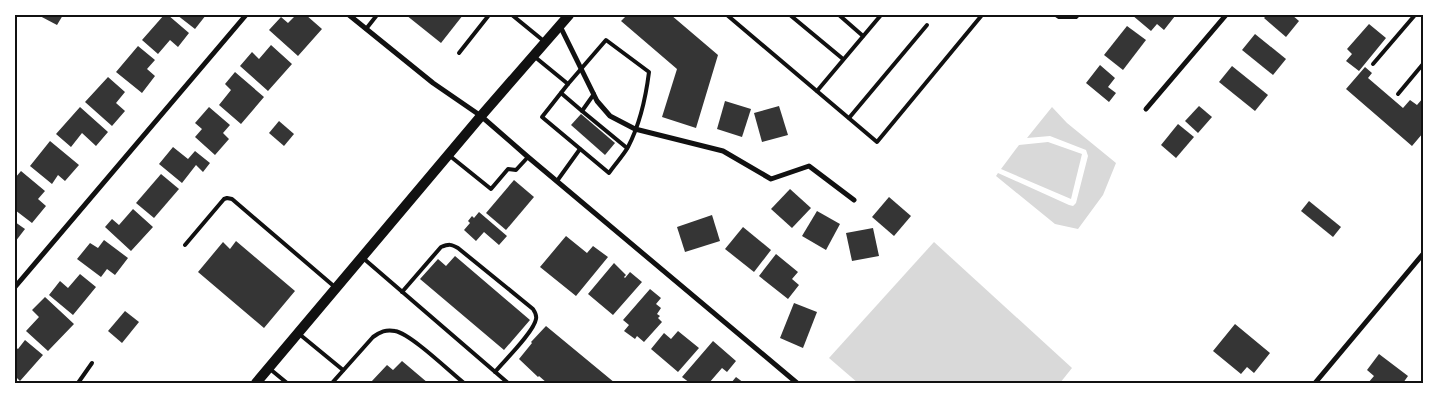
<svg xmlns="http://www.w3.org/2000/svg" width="1438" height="398" font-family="'Noto Sans',sans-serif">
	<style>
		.water { fill: #d9d9d9 }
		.building { fill: #353535 }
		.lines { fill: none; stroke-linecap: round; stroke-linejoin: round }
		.service { stroke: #111; stroke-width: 4 }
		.minor { stroke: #111; stroke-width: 5 }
		.secondary { stroke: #111; stroke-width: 10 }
		.neatline { fill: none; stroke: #111; stroke-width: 2 }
	</style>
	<rect width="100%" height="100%" fill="#fff"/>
	<g class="water">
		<path d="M1052 107 1067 123 1116 163 1103 195 1078 229 1055 224 996 176 998 173 1069 205 1073 206 1076 203 1088 156 1086 150 1050 136 1027 138Z"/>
		<path d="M1048 142 1082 154 1071 199 1001 169 1019 145Z"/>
		<path d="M934 242 1072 368 1060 383H858L829 358Z"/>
	</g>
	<g class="building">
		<path d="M38 15H63L57 25Z"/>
		<path d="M164 15H168L189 33 178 47 170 40 158 54 142 40Z"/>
		<path d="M177 15H206L195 29Z"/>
		<path d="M296 15H306L322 29 298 56 269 30 281 17 288 23Z"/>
		<path d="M406 15H463L441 43Z"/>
		<path d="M627 15H671L718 55 696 128 662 117 677 69 621 21Z"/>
		<path d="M1132 15H1174L1175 16 1164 30 1157 24 1151 31Z"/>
		<path d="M1267 15H1292L1299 21 1286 37 1264 18Z"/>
		<path d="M1369 24 1386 38 1359 71 1346 61 1352 54 1347 49Z"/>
		<path d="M1127 26 1146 40 1123 70 1104 55Z"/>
		<path d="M1255 34 1286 59 1273 75 1242 50Z"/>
		<path d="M271 45 292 64 268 91 240 66 252 52 259 59Z"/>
		<path d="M138 46 155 60 147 69 155 76 142 93 116 72Z"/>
		<path d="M1100 65 1115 78 1108 87 1116 93 1109 102 1086 83Z"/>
		<path d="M1232 66 1268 95 1255 111 1219 82Z"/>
		<path d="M1365 67 1372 73 1368 78 1403 108 1410 100 1417 105 1423 98V133L1412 146 1346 89Z"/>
		<path d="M235 72 264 97 241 124 219 105 231 90 225 84Z"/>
		<path d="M108 77 125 92 116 103 125 111 112 126 85 102Z"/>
		<path d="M725 101 751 109 742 137 717 129Z"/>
		<path d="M779 106 788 135 762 142 754 113Z"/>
		<path d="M1199 106 1212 117 1198 133 1185 121Z"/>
		<path d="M80 107 108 132 96 146 82 133 71 147 56 134Z"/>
		<path d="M209 107 230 125 223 133 229 139 215 155 195 137 202 129 195 123Z"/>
		<path d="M581 114 615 143 605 155 571 125Z"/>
		<path d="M279 121 294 134 284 146 269 133Z"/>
		<path d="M1178 124 1194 137 1176 158 1161 145Z"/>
		<path d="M50 141 79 165 65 181 58 175 52 184 30 166Z"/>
		<path d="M173 147 188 159 195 151 210 163 203 172 196 165 182 183 159 164Z"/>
		<path d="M21 171 45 191 38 199 46 206 32 223 15 210V178Z"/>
		<path d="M161 174 179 189 154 218 136 203Z"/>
		<path d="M514 180 534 197 506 230 486 213Z"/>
		<path d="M790 189 811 208 792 228 771 209Z"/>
		<path d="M889 197 911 216 894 236 872 217Z"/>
		<path d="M1309 201 1341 227 1333 237 1301 211Z"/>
		<path d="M133 209 153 227 131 251 105 227 112 219 119 225Z"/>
		<path d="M817 211 840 224 826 250 802 236Z"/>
		<path d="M479 212 507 236 499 245 484 232 476 241 464 230 470 223 468 221 472 216 474 218Z"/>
		<path d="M712 215 720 241 685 252 677 227Z"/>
		<path d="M15 222 25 229 15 242Z"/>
		<path d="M743 227 771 250 754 272 725 249Z"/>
		<path d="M873 228 879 256 852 261 846 233Z"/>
		<path d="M566 236 587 253 593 246 608 257 576 296 540 267Z"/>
		<path d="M104 240 128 258 115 275 107 269 101 277 77 259 90 243 98 248Z"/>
		<path d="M236 241 295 291 264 328 198 272 223 242 230 249Z"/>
		<path d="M776 254 798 272 792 279 799 285 788 299 759 276Z"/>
		<path d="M455 256 530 320 504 350 420 279 438 259 446 266Z"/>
		<path d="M614 263 626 275 624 277 625 278 630 272 642 282 613 315 588 294Z"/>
		<path d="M80 274 96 287 73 315 49 295 60 281 68 288Z"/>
		<path d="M650 289 661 298 656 304 661 308 657 314 660 316 658 318 662 322 644 342 637 336 635 339 624 331 629 325 623 320Z"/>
		<path d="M45 297 74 324 48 351 26 331 39 317 32 310Z"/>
		<path d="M794 303 817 312 803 348 780 338Z"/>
		<path d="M125 311 139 322 122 343 108 331Z"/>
		<path d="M1235 324 1270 353 1254 373 1247 367 1241 374 1213 351Z"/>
		<path d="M546 326 615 383H547L539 376 538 377 519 359 532 343 531 342Z"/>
		<path d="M678 331 699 348 678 372 651 349 664 333 671 339Z"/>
		<path d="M25 340 43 355 20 381 15 376V347L18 349Z"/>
		<path d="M713 341 736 361 727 372 722 368 709 383H690L682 377Z"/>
		<path d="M1379 354 1408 376 1403 383H1368L1374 376 1367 370Z"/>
		<path d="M402 361 428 383 371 382 387 365 393 370Z"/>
		<path d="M736 377 744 383H731Z"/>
	</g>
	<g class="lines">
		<g class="service">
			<path d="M512 15 545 42"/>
			<path d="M727 15 877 142 982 15"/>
			<path d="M790 15 843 59"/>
			<path d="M839 15 863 36"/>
			<path d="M1056 15 1059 17H1076L1078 15"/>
			<path d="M366 29 377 15"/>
			<path d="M606 40 649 72C646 96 639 126 628 147 623 156 615 164 609 173L542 117 568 84Z"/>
			<path d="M459 53 489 15"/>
			<path d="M535 57 568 84"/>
			<path d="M1373 64 1415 15"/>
			<path d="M817 91 881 15"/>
			<path d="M561 93 582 111"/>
			<path d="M594 94 582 111 627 148"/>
			<path d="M1398 94 1423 64"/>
			<path d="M849 118 927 25"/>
			<path d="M450 156 491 189 508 169 516 170 528 157"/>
			<path d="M557 181 580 149"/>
			<path d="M185 245 224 199 227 198 232 199 336 288"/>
			<path d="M363 258 508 383"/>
			<path d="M402 292 441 247C449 244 451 244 458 248L533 309C535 312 537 315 536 319 534 332 504 361 495 372"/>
			<path d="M298 333 343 370"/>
			<path d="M270 369 287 383"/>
			<path d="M78 383 92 363"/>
			<path d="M332 383 373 337C380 332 386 329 395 331 411 334 449 371 464 383"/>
		</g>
		<g class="minor">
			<path d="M349 15 433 83 481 116 528 157 797 383"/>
			<path d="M560 26 597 101 610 116 635 129 723 151 771 179 809 166 854 200"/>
			<path d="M1146 109 1226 15"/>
			<path d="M15 287 246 15"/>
			<path d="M1315 383 1423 254"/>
		</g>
		<path class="secondary" d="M256 383 481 116 569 15"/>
	</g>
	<rect width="1438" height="398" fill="none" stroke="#ffffff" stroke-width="32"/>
	<rect x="16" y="16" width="1406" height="366" class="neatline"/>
</svg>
